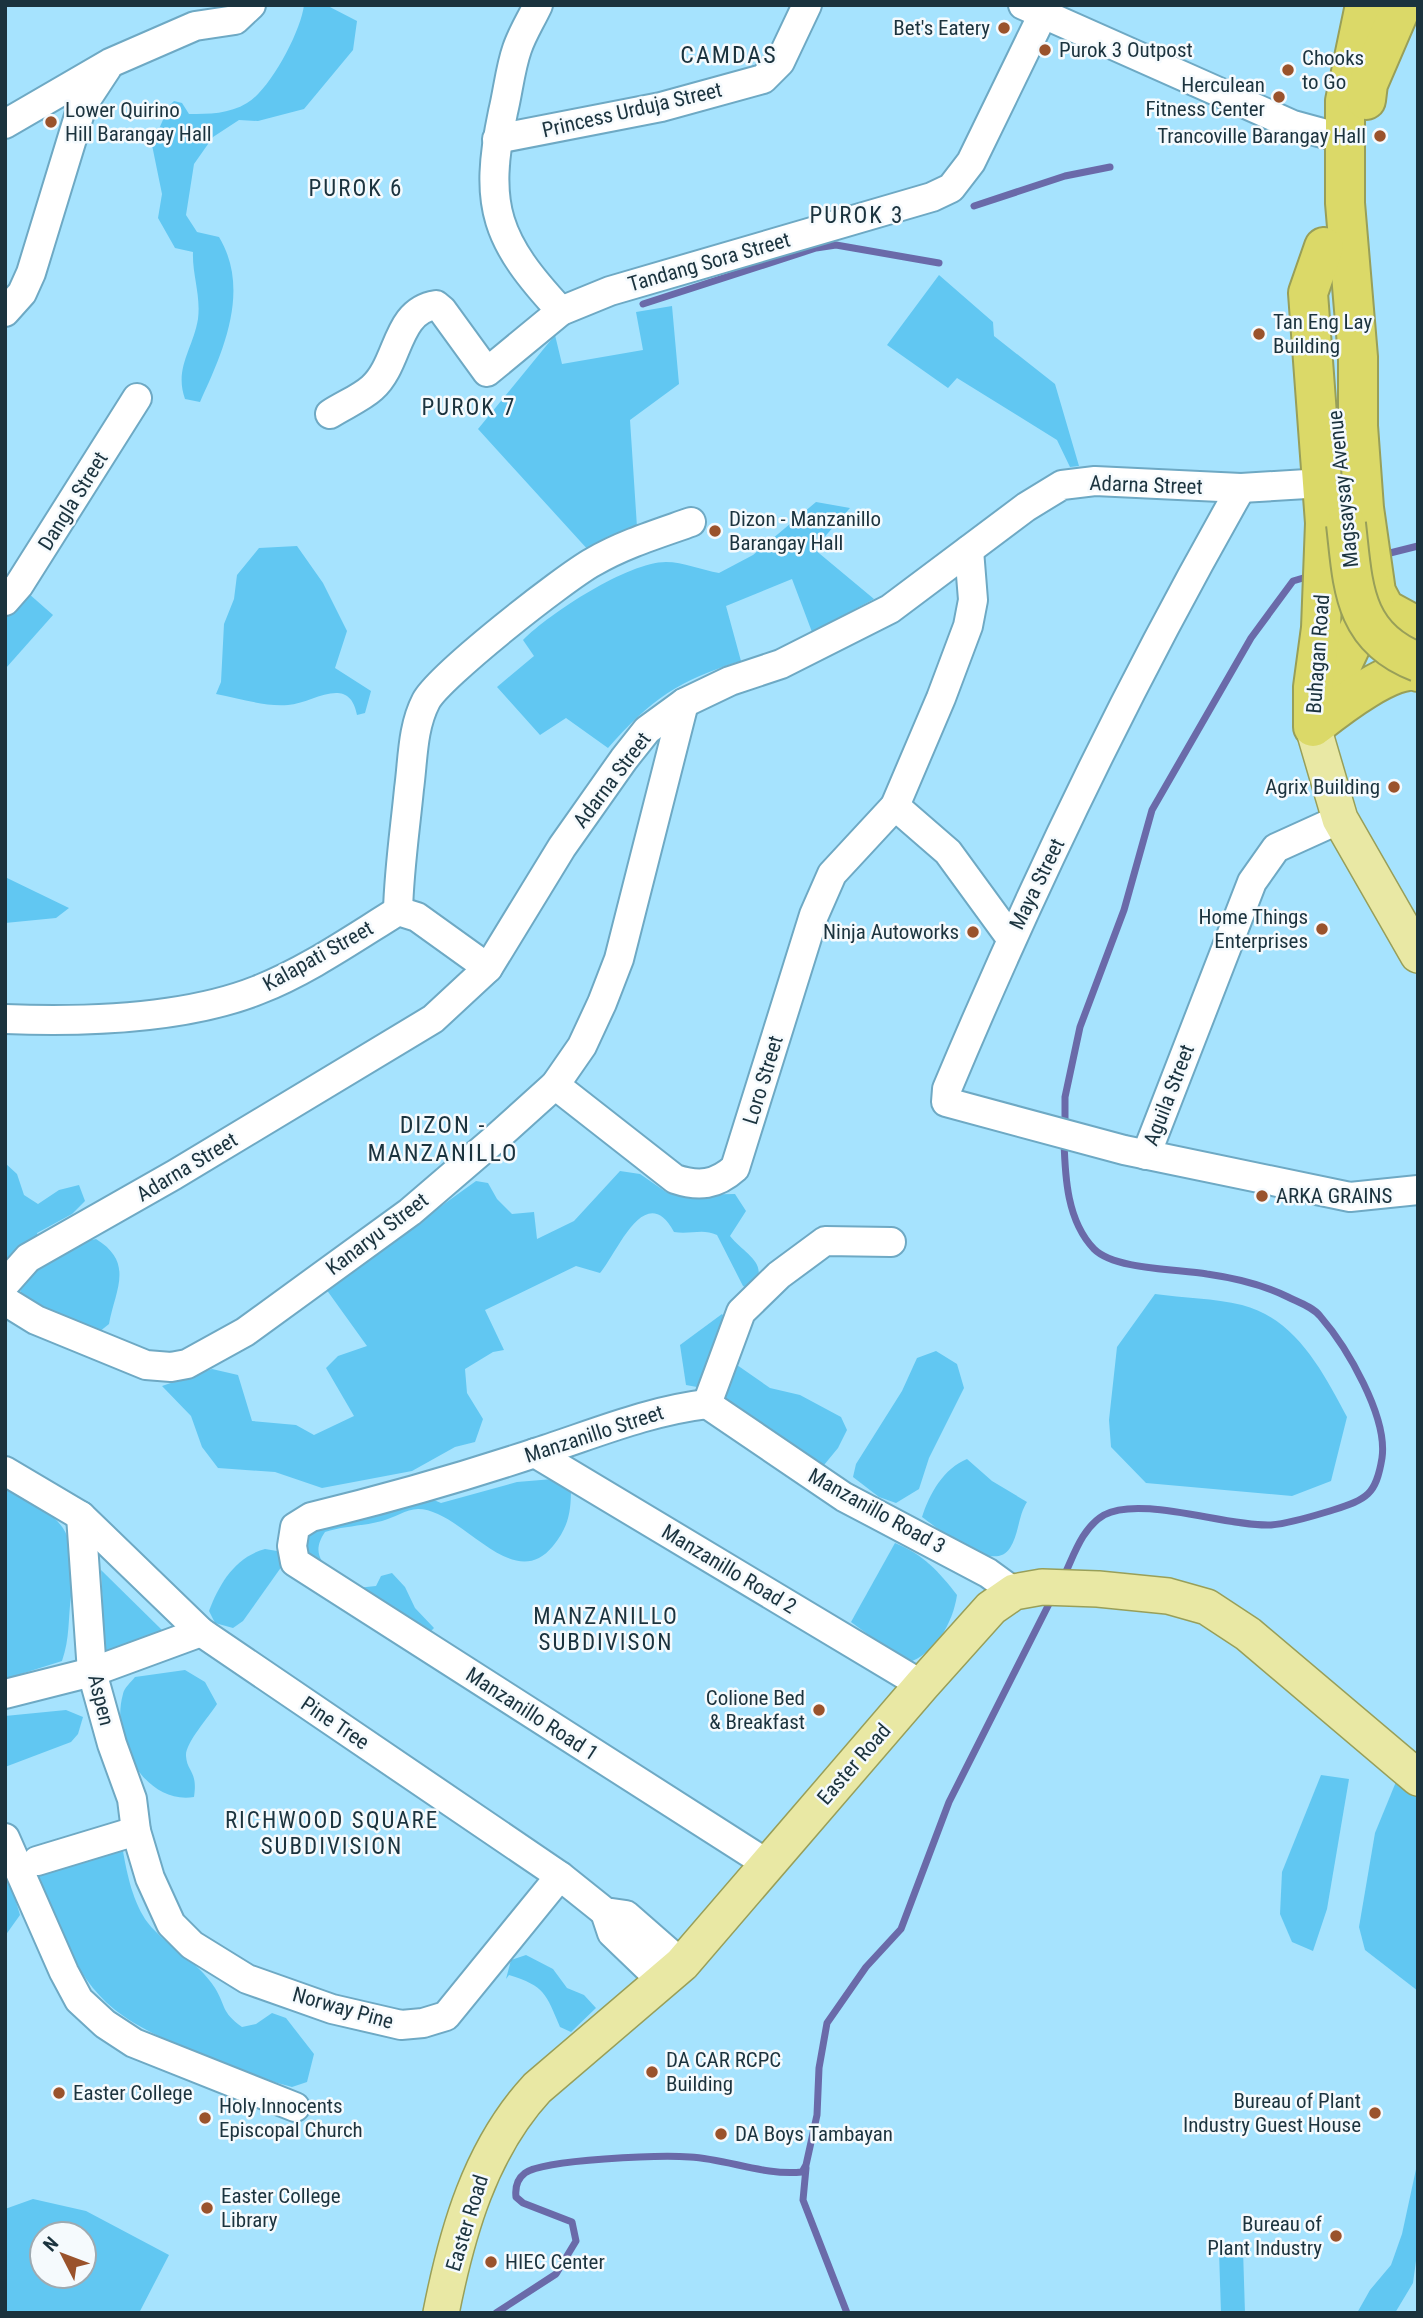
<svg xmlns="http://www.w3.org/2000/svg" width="1423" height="2318" font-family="'Roboto Condensed',sans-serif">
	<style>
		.green { fill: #61c7f2; fill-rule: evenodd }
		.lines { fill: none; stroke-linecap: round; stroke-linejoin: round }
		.stream { stroke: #6a6aa9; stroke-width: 7 }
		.minor-casing { stroke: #6ea9c4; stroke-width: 32 }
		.major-casing { stroke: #989f59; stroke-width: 38 }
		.highway-casing { stroke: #989f59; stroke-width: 42 }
		.minor { stroke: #fff; stroke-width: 28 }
		.major { stroke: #e9e8a4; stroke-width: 35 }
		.highway { stroke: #dbd968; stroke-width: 38 }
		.highway-bridge-casing { stroke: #989f59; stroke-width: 42; stroke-linecap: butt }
		.highway-bridge { stroke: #dbd968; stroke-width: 38 }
		.poi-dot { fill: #9a532c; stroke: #f5fafd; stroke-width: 2.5 }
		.labels { text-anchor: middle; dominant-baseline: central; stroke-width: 5; stroke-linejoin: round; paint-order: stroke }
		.poi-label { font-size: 21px; fill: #1b333e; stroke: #f5fafd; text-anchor: start }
		.street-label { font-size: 21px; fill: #1b333e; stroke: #f5fafd }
		.neighbourhood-label { font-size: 23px; letter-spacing: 2px; fill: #1b333e; stroke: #f5fafd }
		.quarter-label { font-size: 24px; letter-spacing: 2px; fill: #1b333e; stroke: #f5fafd }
	</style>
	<rect width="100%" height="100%" fill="#a6e3fe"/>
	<g class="green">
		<path d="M304 5H326L357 21 353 50 304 109 258 121 239 120 213 137 194 164 186 215 197 232 219 237C251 290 223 352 200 402L185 399C174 368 193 349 198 319 201 295 192 274 193 252L175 248 158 218 162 194 152 145 169 106 174 101 182 103 189 114C209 114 229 114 247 103 270 90 301 31 304 5Z"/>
		<path d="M939 275 993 322 994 336 1055 384 1079 466 1070 467 1057 440 957 378 948 388 887 345Z"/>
		<path d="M672 306 679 384 630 420 637 527 590 552 478 429 555 335 562 364 643 350 636 312Z"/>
		<path d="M816 502 850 508 814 549 874 599 812 632 792 579 726 606 741 661C679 680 651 699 608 748L566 718 540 735 497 687 534 656 523 640C550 613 628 562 666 562 683 562 702 570 719 573L753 555Z"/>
		<path d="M297 546 323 583 347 631 335 668 371 691 365 713 357 715C349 673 312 704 288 705 264 707 239 698 216 694L221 682 224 624 234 599 237 575 259 548Z"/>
		<path d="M12 579 53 615 6 668 5 587Z"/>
		<path d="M5 877 69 908 56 918 5 923Z"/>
		<path d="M5 1163 17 1174 24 1195 38 1204 59 1190 79 1185 85 1201 72 1214 37 1233 38 1238 5 1270Z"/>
		<path d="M620 1171 640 1174 666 1192 678 1195 735 1194 746 1211 730 1236C745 1255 773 1264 750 1290L743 1286 717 1235C702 1228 690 1235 674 1232 645 1179 617 1254 600 1273L576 1266 485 1310 504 1350 493 1352 465 1369 467 1393 483 1419 475 1442 455 1447 412 1471 322 1488 275 1472 218 1468 202 1447 191 1416 162 1386 212 1369 238 1375 252 1421 296 1425 314 1435 354 1416 326 1368 338 1356 367 1346 326 1289 476 1181 488 1183 497 1199 512 1214 534 1212 537 1239 574 1221Z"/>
		<path d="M96 1239C135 1263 115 1290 109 1324L99 1332C76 1321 40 1315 23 1296 19 1292 20 1286 21 1280L65 1246Z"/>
		<path d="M1155 1294C1183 1298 1214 1298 1242 1305 1296 1319 1323 1372 1347 1417L1331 1481 1292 1496 1146 1483 1111 1447 1109 1420 1117 1347Z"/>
		<path d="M722 1314 725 1318 709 1369 697 1387 686 1385 680 1345Z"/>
		<path d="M936 1351 957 1364 964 1388 929 1458 919 1489 896 1503 879 1497 853 1477 856 1464 902 1391 917 1358Z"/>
		<path d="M737 1365 770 1388 800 1395 841 1417 847 1430 838 1448 824 1465 815 1464 725 1405V1378Z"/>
		<path d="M967 1459 992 1481 1027 1502C1018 1516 1019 1534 1010 1548 993 1575 939 1529 922 1517 929 1494 944 1468 967 1459Z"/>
		<path d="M553 1479 571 1487C571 1512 569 1526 553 1546 512 1596 462 1509 418 1509 406 1509 394 1518 382 1521 364 1526 343 1526 325 1532 305 1561 335 1573 357 1588L376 1586 381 1576 392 1573 405 1587 415 1608 434 1628 425 1637 311 1558 304 1548 306 1532 429 1498 441 1503 517 1482Z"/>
		<path d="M5 1486C63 1521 77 1523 71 1596 68 1619 70 1638 62 1661L5 1679Z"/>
		<path d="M895 1543C923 1554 939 1572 957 1595 953 1623 935 1654 907 1663L851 1622Z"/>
		<path d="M265 1549 277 1551 282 1566 243 1621 233 1628 215 1623 209 1611C219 1584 235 1557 265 1549Z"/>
		<path d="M101 1570 164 1632 105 1652Z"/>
		<path d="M185 1670 205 1682 217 1704C209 1717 185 1743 186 1756 187 1772 198 1771 194 1797 144 1805 110 1739 123 1694 124 1688 131 1682 135 1677Z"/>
		<path d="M66 1710 83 1717 78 1734 71 1742 5 1767V1716Z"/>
		<path d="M1400 1772 1418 1788V1991L1365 1950 1359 1927 1375 1833Z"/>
		<path d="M1321 1775 1349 1779 1327 1909 1313 1951 1292 1942 1280 1914 1282 1872Z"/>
		<path d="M111 1841 123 1851C127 1874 133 1903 148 1923 167 1947 198 1961 215 1988 226 2006 221 2012 242 2027L256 2024 272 2013 286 2018 314 2054 307 2082 292 2087 274 2082C227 2064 152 2040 114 2009 73 1976 51 1914 35 1865Z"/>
		<path d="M5 1864 20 1915 5 1936Z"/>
		<path d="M526 1955 553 1969 567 1988 584 1995 596 2008 571 2032 560 2027C546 1994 545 1986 509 1975L506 1979 511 1960Z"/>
		<path d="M1418 2160V2246L1413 2283 1395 2313H1357L1370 2290 1391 2265 1402 2234Z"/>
		<path d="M33 2199 86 2211 169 2255 139 2313H5V2209ZM42 2234H84V2276H42Z"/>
		<path d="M1243 2250 1245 2313H1221L1219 2251Z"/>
	</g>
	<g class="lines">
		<g class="stream">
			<path d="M974 206 1065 176 1110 167"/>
			<path d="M643 304 816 248 836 245 939 263"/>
			<path d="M1382 555 1418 546"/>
			<path d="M1065 1128V1097L1080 1027 1124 910 1152 810 1251 638 1293 581 1310 576"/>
			<path d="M1064 1576C1074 1555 1082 1528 1104 1515 1141 1495 1227 1527 1271 1525 1292 1523 1313 1516 1333 1510 1367 1499 1376 1495 1382 1458 1388 1417 1347 1347 1320 1316 1313 1307 1298 1302 1288 1297 1262 1284 1235 1278 1207 1274 1178 1269 1115 1270 1094 1249 1067 1221 1065 1177 1064 1140"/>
			<path d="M806 2168 803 2200 847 2313"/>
			<path d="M496 2313 556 2274 576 2241 572 2222 523 2203 516 2197C515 2188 517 2179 525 2173 545 2159 662 2155 690 2157 728 2159 764 2176 802 2172L806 2165 817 2115 819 2068 827 2023 866 1967 901 1929 949 1802 1053 1596"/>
		</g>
		<g class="minor-casing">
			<g id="minor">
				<path d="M538 5C531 20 522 34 517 49 510 69 508 92 503 112 483 207 496 241 561 311"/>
				<path d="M1023 5 1293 125 1326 134"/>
				<path d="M5 124 110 63 195 26 235 20 251 5"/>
				<path d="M497 139 661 107 763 79 780 62 807 5"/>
				<path d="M5 312 22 293 31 273 82 106 107 68"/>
				<path d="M330 414C344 405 361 398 372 388 400 363 395 311 436 305L442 310 487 372 561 311 610 291 932 197 951 188 971 162 1043 14"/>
				<path d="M1241 488C1131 681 1033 884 947 1089L946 1102 1124 1150 1350 1197 1418 1190"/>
				<path d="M5 601 19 585 137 398"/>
				<path d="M895 806 948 852 1010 937"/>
				<path d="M398 911C399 870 405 830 409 789 413 760 412 728 426 701 439 676 564 578 593 562 624 544 657 534 691 522"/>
				<path d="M5 1019C83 1022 185 1019 258 990 307 971 354 938 398 911L417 917 488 968"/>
				<path d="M555 1085 675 1179C699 1187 716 1185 735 1168L814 915 832 874 895 806 941 698 968 626 973 600 969 550"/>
				<path d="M1146 1155 1252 882 1276 848 1340 819"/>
				<path d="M5 1284 28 1258 174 1175 433 1019 488 968 562 847 624 759 647 730 684 703 730 681 781 664 890 609 1026 507 1062 485 1095 481 1241 488 1323 483"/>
				<path d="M5 1301 36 1320 146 1365 171 1367 187 1364 245 1332 410 1212 494 1140 555 1085 582 1046 602 1003 619 959 684 703"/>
				<path d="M707 1404C648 1411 594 1434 538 1452 463 1477 386 1499 311 1517L295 1527 292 1546 295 1562 769 1865"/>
				<path d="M707 1404 844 1497 988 1573 1014 1592"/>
				<path d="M707 1404 741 1312 779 1275 825 1241 891 1242"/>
				<path d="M535 1453 922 1685"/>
				<path d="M5 1471 81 1516 201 1632 560 1876 605 1912 626 1915 682 1964"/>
				<path d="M81 1516 92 1672 112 1744 132 1799 136 1831 150 1878 171 1924 192 1945 247 1979 332 2009 401 2025 423 2023 446 2016 560 1876"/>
				<path d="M5 1694 92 1672 201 1632"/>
				<path d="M5 1838 64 1972 79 2000 105 2024 134 2043 295 2107"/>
				<path d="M37 1861 136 1831"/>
				<path d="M605 1912 612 1933 663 1982"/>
			</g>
		</g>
		<g class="major-casing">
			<g id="major">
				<path d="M1313 727 1340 819 1418 955"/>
				<path d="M441 2313C457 2232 480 2150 537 2088L682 1964 922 1685 991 1608 1014 1592 1042 1587 1098 1589 1168 1596 1207 1607 1248 1634 1418 1778"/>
			</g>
		</g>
		<g class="highway-casing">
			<g id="highway">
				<path d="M1365 5 1345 101V203L1358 357V426L1364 508 1376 592 1385 609 1418 627"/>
				<path d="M1366 100 1368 84 1402 5"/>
				<path d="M1320 712 1376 592"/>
				<path d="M1317 724C1336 709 1395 663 1418 672"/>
				<path d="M1313 727V687L1321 628 1325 523 1308 293 1324 247"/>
			</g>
		</g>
		<use href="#minor" class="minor"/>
		<use href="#major" class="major"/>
		<use href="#highway" class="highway"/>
		<g class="highway-bridge-casing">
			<path id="highway-bridge" d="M1346 524C1353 584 1352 637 1418 662"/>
		</g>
		<use href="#highway-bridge" class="highway-bridge"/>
	</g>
	<g class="poi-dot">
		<circle cx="1004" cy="28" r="7"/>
		<circle cx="1045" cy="50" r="7"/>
		<circle cx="1288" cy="70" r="7"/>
		<circle cx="1279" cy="97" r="7"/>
		<circle cx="51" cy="122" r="7"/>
		<circle cx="1380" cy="136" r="7"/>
		<circle cx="1259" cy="334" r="7"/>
		<circle cx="715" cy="531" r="7"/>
		<circle cx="1394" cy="787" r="7"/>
		<circle cx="1322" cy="929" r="7"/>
		<circle cx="973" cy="932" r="7"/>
		<circle cx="1262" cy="1196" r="7"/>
		<circle cx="819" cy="1710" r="7"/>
		<circle cx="652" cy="2072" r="7"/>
		<circle cx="59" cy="2093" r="7"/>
		<circle cx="1375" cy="2113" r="7"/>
		<circle cx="205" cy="2118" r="7"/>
		<circle cx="721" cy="2134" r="7"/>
		<circle cx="207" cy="2208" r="7"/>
		<circle cx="1336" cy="2236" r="7"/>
		<circle cx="491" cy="2262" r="7"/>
	</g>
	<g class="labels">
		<g class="poi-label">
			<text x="990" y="28" text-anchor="end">Bet's Eatery</text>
			<text x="1059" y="50">Purok 3 Outpost</text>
			<text x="1302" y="58">Chooks<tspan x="1302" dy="24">to Go</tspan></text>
			<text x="1265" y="85" text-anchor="end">Herculean<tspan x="1265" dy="24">Fitness Center</tspan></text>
			<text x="65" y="110">Lower Quirino<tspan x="65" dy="24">Hill Barangay Hall</tspan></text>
			<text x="1366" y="136" text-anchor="end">Trancoville Barangay Hall</text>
			<text x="1273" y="322">Tan Eng Lay<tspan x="1273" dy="24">Building</tspan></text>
			<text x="729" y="519">Dizon - Manzanillo<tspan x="729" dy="24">Barangay Hall</tspan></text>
			<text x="1380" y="787" text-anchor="end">Agrix Building</text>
			<text x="1308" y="917" text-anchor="end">Home Things<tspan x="1308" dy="24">Enterprises</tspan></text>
			<text x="959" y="932" text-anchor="end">Ninja Autoworks</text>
			<text x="1276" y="1196">ARKA GRAINS</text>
			<text x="805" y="1698" text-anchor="end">Colione Bed<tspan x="805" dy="24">&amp; Breakfast</tspan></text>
			<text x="666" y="2060">DA CAR RCPC<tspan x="666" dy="24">Building</tspan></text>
			<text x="73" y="2093">Easter College</text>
			<text x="1361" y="2101" text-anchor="end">Bureau of Plant<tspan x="1361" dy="24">Industry Guest House</tspan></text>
			<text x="219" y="2106">Holy Innocents<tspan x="219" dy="24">Episcopal Church</tspan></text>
			<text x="735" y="2134">DA Boys Tambayan</text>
			<text x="221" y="2196">Easter College<tspan x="221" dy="24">Library</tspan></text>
			<text x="1322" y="2224" text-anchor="end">Bureau of<tspan x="1322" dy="24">Plant Industry</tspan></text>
			<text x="505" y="2262">HIEC Center</text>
		</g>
		<g class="street-label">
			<text transform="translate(632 110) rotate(-13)">Princess Urduja Street</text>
			<text transform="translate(709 262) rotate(-16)">Tandang Sora Street</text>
			<text transform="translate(1146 485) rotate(2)">Adarna Street</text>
			<text transform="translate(1343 489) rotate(-96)">Magsaysay Avenue</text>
			<text transform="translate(73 501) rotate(-58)">Dangla Street</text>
			<text transform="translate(1318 654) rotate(-86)">Buhagan Road</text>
			<text transform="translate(612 780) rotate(-53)">Adarna Street</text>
			<text transform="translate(1037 884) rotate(-64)">Maya Street</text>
			<text transform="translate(318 956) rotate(-29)">Kalapati Street</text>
			<text transform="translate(763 1080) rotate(-73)">Loro Street</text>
			<text transform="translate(1169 1095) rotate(-69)">Aguila Street</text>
			<text transform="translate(187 1167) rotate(-31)">Adarna Street</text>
			<text transform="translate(377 1234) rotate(-37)">Kanaryu Street</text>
			<text transform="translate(594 1434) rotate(-18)">Manzanillo Street</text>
			<text transform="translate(877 1511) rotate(29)">Manzanillo Road 3</text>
			<text transform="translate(729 1569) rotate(31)">Manzanillo Road 2</text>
			<text transform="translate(101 1700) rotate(76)">Aspen</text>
			<text transform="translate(532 1714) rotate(33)">Manzanillo Road 1</text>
			<text transform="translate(335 1723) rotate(34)">Pine Tree</text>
			<text transform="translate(854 1764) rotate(-49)">Easter Road</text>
			<text transform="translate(343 2008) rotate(16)">Norway Pine</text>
			<text transform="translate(467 2223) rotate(-73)">Easter Road</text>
		</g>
		<g class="neighbourhood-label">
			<text x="356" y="188">PUROK 6</text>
			<text x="857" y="215">PUROK 3</text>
			<text x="469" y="407">PUROK 7</text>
			<text x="606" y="1616">MANZANILLO<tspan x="606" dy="26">SUBDIVISON</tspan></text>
			<text x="332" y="1820">RICHWOOD SQUARE<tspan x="332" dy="26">SUBDIVISION</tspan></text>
		</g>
		<g class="quarter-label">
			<text x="729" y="55">CAMDAS</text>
			<text x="443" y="1125">DIZON -<tspan x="443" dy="28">MANZANILLO</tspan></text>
		</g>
	</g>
	<rect width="1423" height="2318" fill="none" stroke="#1b333e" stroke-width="14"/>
	<g transform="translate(63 2255) rotate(312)"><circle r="33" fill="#f5fafd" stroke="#9eaab1" stroke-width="2"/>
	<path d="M0-5L12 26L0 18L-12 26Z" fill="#9a532c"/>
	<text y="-10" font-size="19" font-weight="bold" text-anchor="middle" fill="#1b333e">N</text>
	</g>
</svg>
